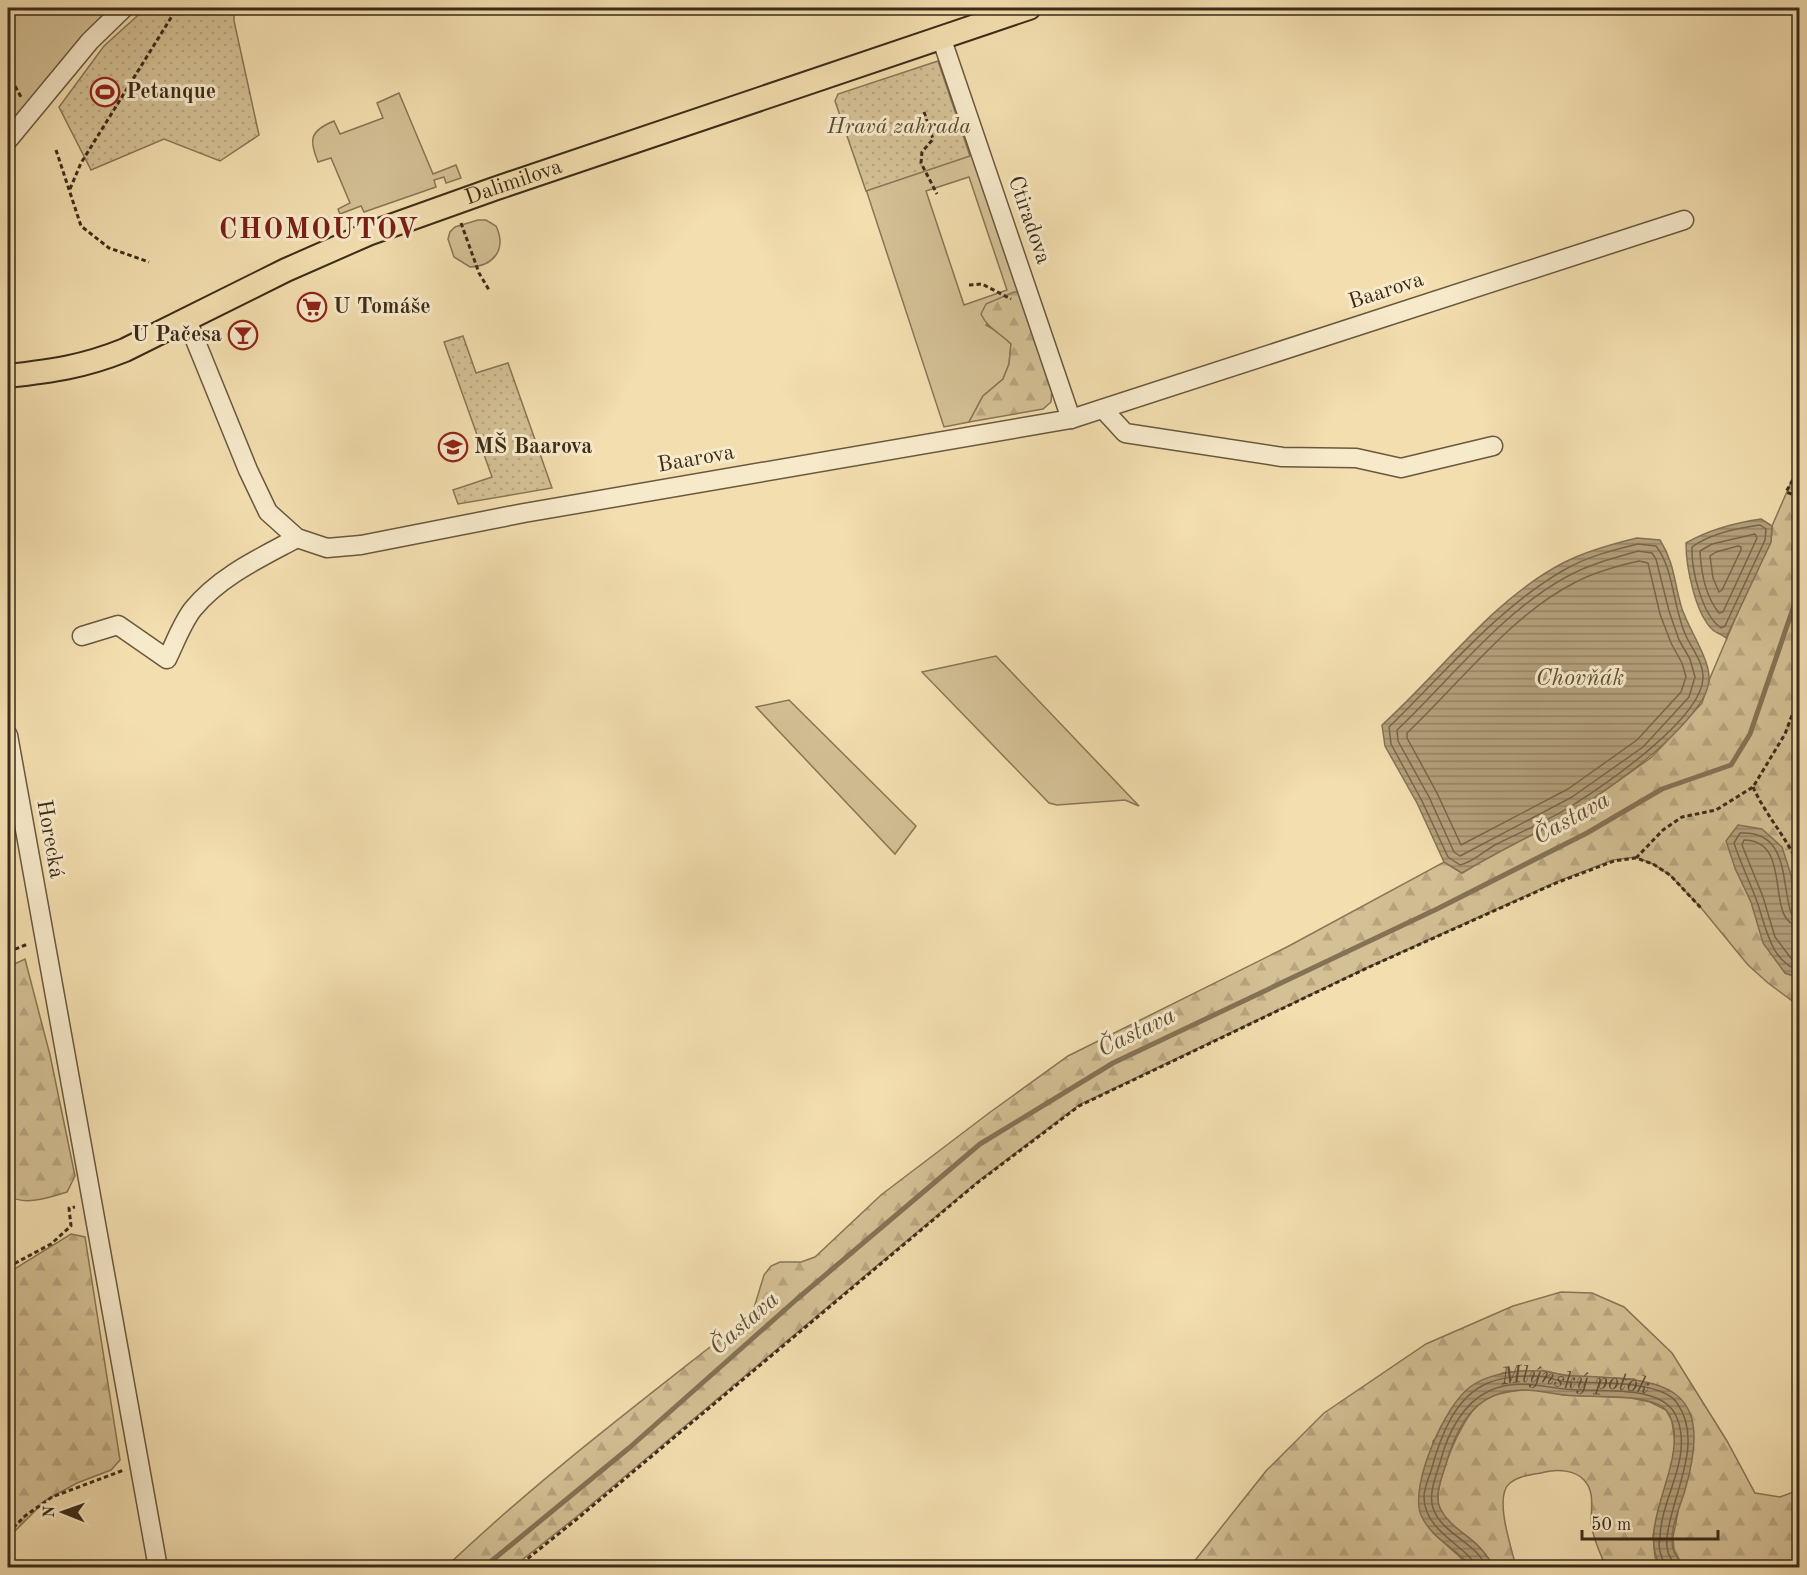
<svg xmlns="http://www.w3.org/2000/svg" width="1807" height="1575" font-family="'Old Standard TT',serif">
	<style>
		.grass { fill: #d4c095; stroke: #887656; stroke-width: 1.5; fill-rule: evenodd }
		.forest { fill: url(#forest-firs); stroke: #887656; stroke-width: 1.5 }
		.park { fill: url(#park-dots); stroke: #887656; stroke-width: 1.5 }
		.water { fill: url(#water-rules); stroke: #847254; stroke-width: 1.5 }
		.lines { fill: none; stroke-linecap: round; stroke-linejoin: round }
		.shore { stroke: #78664a; stroke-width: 1.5 }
		.stream { stroke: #847254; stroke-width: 5 }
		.minor-casing { stroke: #69583e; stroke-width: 21 }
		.major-casing { stroke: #3b2b18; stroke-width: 26 }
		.path { stroke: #3b2b18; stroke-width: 3; stroke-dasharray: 4.5 3; stroke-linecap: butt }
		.minor { stroke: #f7eacb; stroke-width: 18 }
		.major { stroke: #f3deaf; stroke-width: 22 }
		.labels { text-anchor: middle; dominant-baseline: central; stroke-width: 6; stroke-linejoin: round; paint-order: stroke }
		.poi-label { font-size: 22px; font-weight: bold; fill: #3b2b18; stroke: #f7eacb; text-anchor: start }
		.park-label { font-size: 22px; font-style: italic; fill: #5a4931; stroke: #f7eacb }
		.street-label { font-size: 22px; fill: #3b2b18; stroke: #f7eacb }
		.water-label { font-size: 24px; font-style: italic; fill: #5f4e36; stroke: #f7eacb }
		.district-label { font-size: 28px; font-weight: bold; letter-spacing: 1.5px; fill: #7a1f14; stroke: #f7eacb }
	</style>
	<defs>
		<pattern id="forest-firs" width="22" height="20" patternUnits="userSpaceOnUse" patternTransform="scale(1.5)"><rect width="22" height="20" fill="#d4c095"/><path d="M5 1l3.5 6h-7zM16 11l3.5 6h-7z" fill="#b7a580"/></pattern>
		<pattern id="park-dots" width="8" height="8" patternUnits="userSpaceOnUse" patternTransform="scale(1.5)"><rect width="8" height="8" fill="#d4c095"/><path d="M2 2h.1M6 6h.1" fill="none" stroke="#b7a580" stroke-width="1.8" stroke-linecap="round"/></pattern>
		<pattern id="water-rules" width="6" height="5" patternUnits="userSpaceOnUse" patternTransform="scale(1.5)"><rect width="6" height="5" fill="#b4a17c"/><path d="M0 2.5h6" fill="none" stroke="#948365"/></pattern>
	</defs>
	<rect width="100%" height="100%" fill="#f3deaf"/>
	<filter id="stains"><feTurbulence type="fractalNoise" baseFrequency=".00333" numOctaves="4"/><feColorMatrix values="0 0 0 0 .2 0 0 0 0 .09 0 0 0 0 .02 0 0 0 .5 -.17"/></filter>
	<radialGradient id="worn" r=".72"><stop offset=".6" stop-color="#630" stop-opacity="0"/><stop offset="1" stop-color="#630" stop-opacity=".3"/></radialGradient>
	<g class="grass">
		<path d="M8 8H116L90 32 8 126Z"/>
		<path d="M941 64 1020 292 986 325 1000 333 1011 344 1009 364 1003 379 983 396 969 422 944 427 837 101ZM969 177 1007 290 964 305 926 191Z"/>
		<path d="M399 93 433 174 456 165 461 178 446 183 444 177 434 180 436 187 364 212 361 206 340 214 338 209 350 203 331 158 318 162C309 140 309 131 334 121L340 134 383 118 377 103Z"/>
		<path d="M478 220H486L496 226C507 249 494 266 470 267L454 257 448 239 450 232 455 227Z"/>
		<path d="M996 656 1139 806 1125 800 1057 805 1049 803 922 672Z"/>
		<path d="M789 700 916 826 895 854 756 707Z"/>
	</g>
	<g class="forest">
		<path d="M1014 292H1020L1052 389 1051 402 1043 409 969 422 983 396 1003 379 1009 364 1011 344C1000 333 987 328 981 314L986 304Z"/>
		<path d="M1799 464V920L1794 904 1791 875 1735 868 1785 973 1799 978V1006L1768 983 1748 965 1702 909 1670 875 1653 864 1636 857 1613 860 1556 882 1366 968 1079 1105 977 1182 575 1518 513 1567 445 1568C538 1479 642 1401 743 1321L754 1308 764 1275 771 1266 780 1262H801L815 1257 881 1195 989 1113 1068 1056 1287 947 1444 862 1462 873 1499 850 1539 832 1580 808 1652 757 1702 703 1710 678 1752 579 1771 542 1772 526Z"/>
		<path d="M25 959 50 1055 75 1176 67 1192C50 1197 24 1207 8 1195V967Z"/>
		<path d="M71 1234 85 1237 120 1460 111 1470 77 1483 46 1500 8 1538V1273Z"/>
		<path d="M1561 1292 1592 1293 1624 1307 1672 1353 1727 1441 1755 1493 1780 1497 1799 1490V1567H1684L1674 1551 1673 1537 1678 1512 1691 1415 1634 1379 1566 1376 1546 1371H1521L1502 1373 1433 1441V1533L1471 1567 1189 1568 1266 1471 1324 1413 1426 1344 1513 1306Z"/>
		<path d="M1522 1390H1544L1563 1395 1631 1398 1650 1402 1666 1410 1672 1421 1675 1443 1673 1461 1653 1535 1655 1557 1661 1567H1606C1601 1555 1594 1541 1592 1528 1589 1512 1597 1494 1584 1480 1575 1470 1557 1469 1545 1472 1533 1475 1519 1475 1510 1483 1493 1496 1512 1549 1516 1567H1495C1490 1561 1486 1554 1481 1549 1468 1534 1446 1526 1439 1506 1432 1486 1462 1418 1478 1405 1491 1394 1506 1392 1522 1390Z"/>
	</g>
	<g class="park">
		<path d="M146 8H234V21L259 135 220 161 164 139 91 170 59 107 104 46Z"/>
		<path d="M938 61 970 156 866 191 835 101 838 94Z"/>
		<path d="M463 336 476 373 508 363 552 488 458 504 453 490 492 477 444 342Z"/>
	</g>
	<g class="water">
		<path d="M1761 519 1772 526 1771 542 1726 638C1723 635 1717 633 1714 631 1695 615 1686 566 1686 543 1710 529 1734 523 1761 519Z"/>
		<path d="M1637 538 1660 540C1675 564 1674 583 1682 609 1689 629 1708 657 1709 676 1710 693 1697 708 1687 720 1664 746 1643 763 1615 783 1603 791 1591 801 1578 809 1540 832 1500 850 1462 873L1444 862 1417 803 1385 746 1382 725C1440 673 1493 599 1563 563 1586 551 1612 544 1637 538Z"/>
		<path d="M1738 825 1762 829 1782 847 1791 875 1794 904 1799 920V978L1785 973 1763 943 1751 902 1735 868 1726 841Z"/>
		<path d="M1521 1371C1530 1371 1540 1370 1549 1372 1558 1374 1566 1376 1576 1376 1664 1379 1716 1383 1685 1490 1680 1507 1667 1534 1674 1552 1677 1557 1681 1563 1684 1567H1661C1637 1529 1679 1475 1674 1431 1673 1425 1672 1416 1666 1410 1648 1392 1590 1398 1565 1395 1540 1392 1518 1385 1493 1396 1467 1407 1453 1439 1446 1464 1442 1478 1434 1495 1440 1508 1449 1527 1468 1534 1481 1549 1486 1555 1490 1561 1495 1567H1471C1457 1548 1432 1540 1421 1515 1409 1486 1445 1405 1470 1387 1485 1376 1502 1373 1521 1371Z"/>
	</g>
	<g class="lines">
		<g class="shore">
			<path d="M1760 525 1766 529 1765 540 1725 626 1721 628C1702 615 1691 569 1692 547 1711 533 1737 528 1760 525Z"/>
			<path d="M1755 534 1757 538 1723 612 1719 613C1706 597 1701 572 1700 551L1712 544Z"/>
			<path d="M1638 544 1656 546C1674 569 1673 608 1686 636 1692 649 1704 663 1703 678 1702 718 1609 782 1576 803 1551 820 1522 831 1495 845 1484 851 1472 863 1460 865L1448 857 1422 801 1391 744 1389 727C1445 673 1496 609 1564 570 1586 557 1613 550 1638 544Z"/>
			<path d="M1738 546 1741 547V550L1722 590 1719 592 1713 578 1710 556 1716 552Z"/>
			<path d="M1638 551 1652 553 1656 559 1669 611 1679 640 1690 659 1695 677 1689 697 1643 747 1572 797 1460 856 1454 852 1429 797 1398 741 1397 730C1452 678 1501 612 1568 576 1590 564 1614 558 1638 551Z"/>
			<path d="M1639 561 1648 563 1660 614 1671 643 1682 663 1686 677 1681 692 1637 740 1568 789 1461 845 1437 793 1407 738V733C1458 685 1511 615 1574 583 1594 572 1617 566 1639 561Z"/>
			<path d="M1800 918 1794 917 1791 913C1781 882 1789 830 1740 833L1734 843C1740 862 1749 880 1756 899 1766 925 1769 961 1800 971"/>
			<path d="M1800 926C1763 924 1795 840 1744 840L1742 845 1763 897 1775 937 1793 961 1800 964"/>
			<path id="s1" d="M1475 1568C1474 1549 1424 1534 1424 1497 1424 1489 1428 1479 1431 1471 1440 1438 1454 1397 1488 1383 1505 1376 1528 1375 1546 1377 1554 1379 1561 1382 1568 1382 1594 1383 1662 1380 1677 1403 1702 1438 1678 1484 1670 1521 1668 1531 1665 1541 1668 1552 1669 1557 1674 1563 1677 1568"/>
			<path d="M1487 1568C1484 1563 1481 1557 1477 1553 1463 1538 1440 1529 1433 1508 1428 1493 1437 1474 1441 1459 1448 1433 1463 1403 1489 1391 1514 1379 1539 1386 1565 1389 1595 1393 1664 1382 1677 1418 1693 1458 1661 1498 1660 1537 1659 1542 1659 1550 1661 1555 1662 1560 1665 1562 1666 1568"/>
		</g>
		<path class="stream" d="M483 1568 629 1448 797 1299 980 1144 1113 1063 1439 908 1587 833 1662 789 1731 765 1750 734 1800 588"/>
		<g class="minor-casing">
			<g id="minor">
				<path d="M941 37 1071 419"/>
				<path d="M8 140 90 41 124 8"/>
				<path d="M187 320 248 470 268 512 297 538 327 548 361 545 524 513 1071 419 1684 220"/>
				<path d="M1103 409 1125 433 1282 457 1356 458 1401 468 1493 446"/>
				<path d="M82 636 118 625 167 659C175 643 182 623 193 609 220 576 260 558 297 538"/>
				<path d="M8 735 158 1568"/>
			</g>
		</g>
		<g class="major-casing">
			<g id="major">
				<path id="s2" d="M8 376C52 371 83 367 125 350L286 270 368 234 494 189 1029 8"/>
			</g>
		</g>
		<g class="path">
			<path d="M8 73 21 97"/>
			<path d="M924 112 933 139 922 152 921 163 937 194"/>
			<path d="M56 150 81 226 109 248 149 262"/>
			<path d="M70 189 81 163 177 8"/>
			<path d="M461 223 479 273 489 290"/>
			<path d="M969 285 982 284 1011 299"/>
			<path d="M1800 467 1786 492 1800 497"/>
			<path d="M1753 787C1766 816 1788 839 1800 868"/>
			<path d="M1636 858 1663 830 1682 817 1716 810 1753 787 1785 734 1800 694"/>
			<path d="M8 952 28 944"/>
			<path d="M8 1267 51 1244 71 1226 69 1208 75 1207"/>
			<path d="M8 1533 25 1516 52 1497 124 1470"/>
			<path d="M516 1568 577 1519 977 1183 1079 1106 1367 968 1556 883 1614 861 1636 858 1653 864 1670 875 1702 909"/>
		</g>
		<use href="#minor" class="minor"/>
		<use href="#major" class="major"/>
	</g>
	<defs>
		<g id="stadium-ring" transform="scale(1.5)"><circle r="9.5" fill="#f7eacb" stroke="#8f2418" stroke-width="1.5"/><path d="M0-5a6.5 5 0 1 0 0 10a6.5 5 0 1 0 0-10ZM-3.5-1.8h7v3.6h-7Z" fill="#8f2418"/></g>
		<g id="supermarket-ring" transform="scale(1.5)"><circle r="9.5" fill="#f7eacb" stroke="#8f2418" stroke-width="1.5"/><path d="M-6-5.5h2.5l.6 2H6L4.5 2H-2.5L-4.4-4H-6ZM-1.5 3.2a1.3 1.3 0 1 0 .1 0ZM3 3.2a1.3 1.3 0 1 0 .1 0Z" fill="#8f2418"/></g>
		<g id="bar-ring" transform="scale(1.5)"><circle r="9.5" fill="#f7eacb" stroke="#8f2418" stroke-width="1.5"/><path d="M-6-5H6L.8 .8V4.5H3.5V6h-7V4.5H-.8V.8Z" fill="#8f2418"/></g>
		<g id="school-ring" transform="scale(1.5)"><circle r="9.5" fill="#f7eacb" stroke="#8f2418" stroke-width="1.5"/><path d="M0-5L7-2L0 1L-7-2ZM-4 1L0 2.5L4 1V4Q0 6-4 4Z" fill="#8f2418"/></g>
	</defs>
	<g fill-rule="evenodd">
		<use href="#stadium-ring" x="105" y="92"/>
		<use href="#supermarket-ring" x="312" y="307"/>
		<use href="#bar-ring" x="243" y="335"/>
		<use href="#school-ring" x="453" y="447"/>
	</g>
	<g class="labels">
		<g class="poi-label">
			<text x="126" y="92">Petanque</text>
			<text x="333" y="307">U Tomáše</text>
			<text x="222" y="335" text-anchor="end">U Pačesa</text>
			<text x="474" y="447">MŠ Baarova</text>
		</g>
		<g class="park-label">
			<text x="899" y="127">Hravá zahrada</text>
		</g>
		<g class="street-label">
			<text stroke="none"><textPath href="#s2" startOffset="544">Dalimilova</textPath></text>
			<text transform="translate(1029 220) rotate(71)">Ctiradova</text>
			<text transform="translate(1386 291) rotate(-18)">Baarova</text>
			<text transform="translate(696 459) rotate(-10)">Baarova</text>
			<text transform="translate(50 839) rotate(80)">Horecká</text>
		</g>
		<g class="water-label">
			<text x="1580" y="679">Chovňák</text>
			<text transform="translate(1572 819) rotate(-29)">Častava</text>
			<text transform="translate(1137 1033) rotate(-26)">Častava</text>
			<text transform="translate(745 1324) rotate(-41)">Častava</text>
			<text stroke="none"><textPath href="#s1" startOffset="314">Mlýnský potok</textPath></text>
		</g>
		<g class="district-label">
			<text x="319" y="231">CHOMOUTOV</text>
		</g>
	</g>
	<rect width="1807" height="1575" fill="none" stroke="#f3deaf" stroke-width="30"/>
	<rect x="9" y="9" width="1789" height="1557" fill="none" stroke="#3b2b18" stroke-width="3"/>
	<rect x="15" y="15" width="1777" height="1545" fill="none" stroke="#3b2b18" stroke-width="1.5"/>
	<g transform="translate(63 1512) rotate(271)" stroke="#f7eacb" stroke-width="4.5" paint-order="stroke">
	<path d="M0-4.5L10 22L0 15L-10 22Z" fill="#3b2b18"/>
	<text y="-9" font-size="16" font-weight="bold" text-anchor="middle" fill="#3b2b18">N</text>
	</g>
	<path d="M1582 1530v9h136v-9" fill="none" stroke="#3b2b18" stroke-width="3"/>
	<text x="1591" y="1530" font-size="18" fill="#3b2b18" stroke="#f7eacb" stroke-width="4.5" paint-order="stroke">50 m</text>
	<rect width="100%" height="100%" filter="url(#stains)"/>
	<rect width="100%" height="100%" fill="url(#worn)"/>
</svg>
